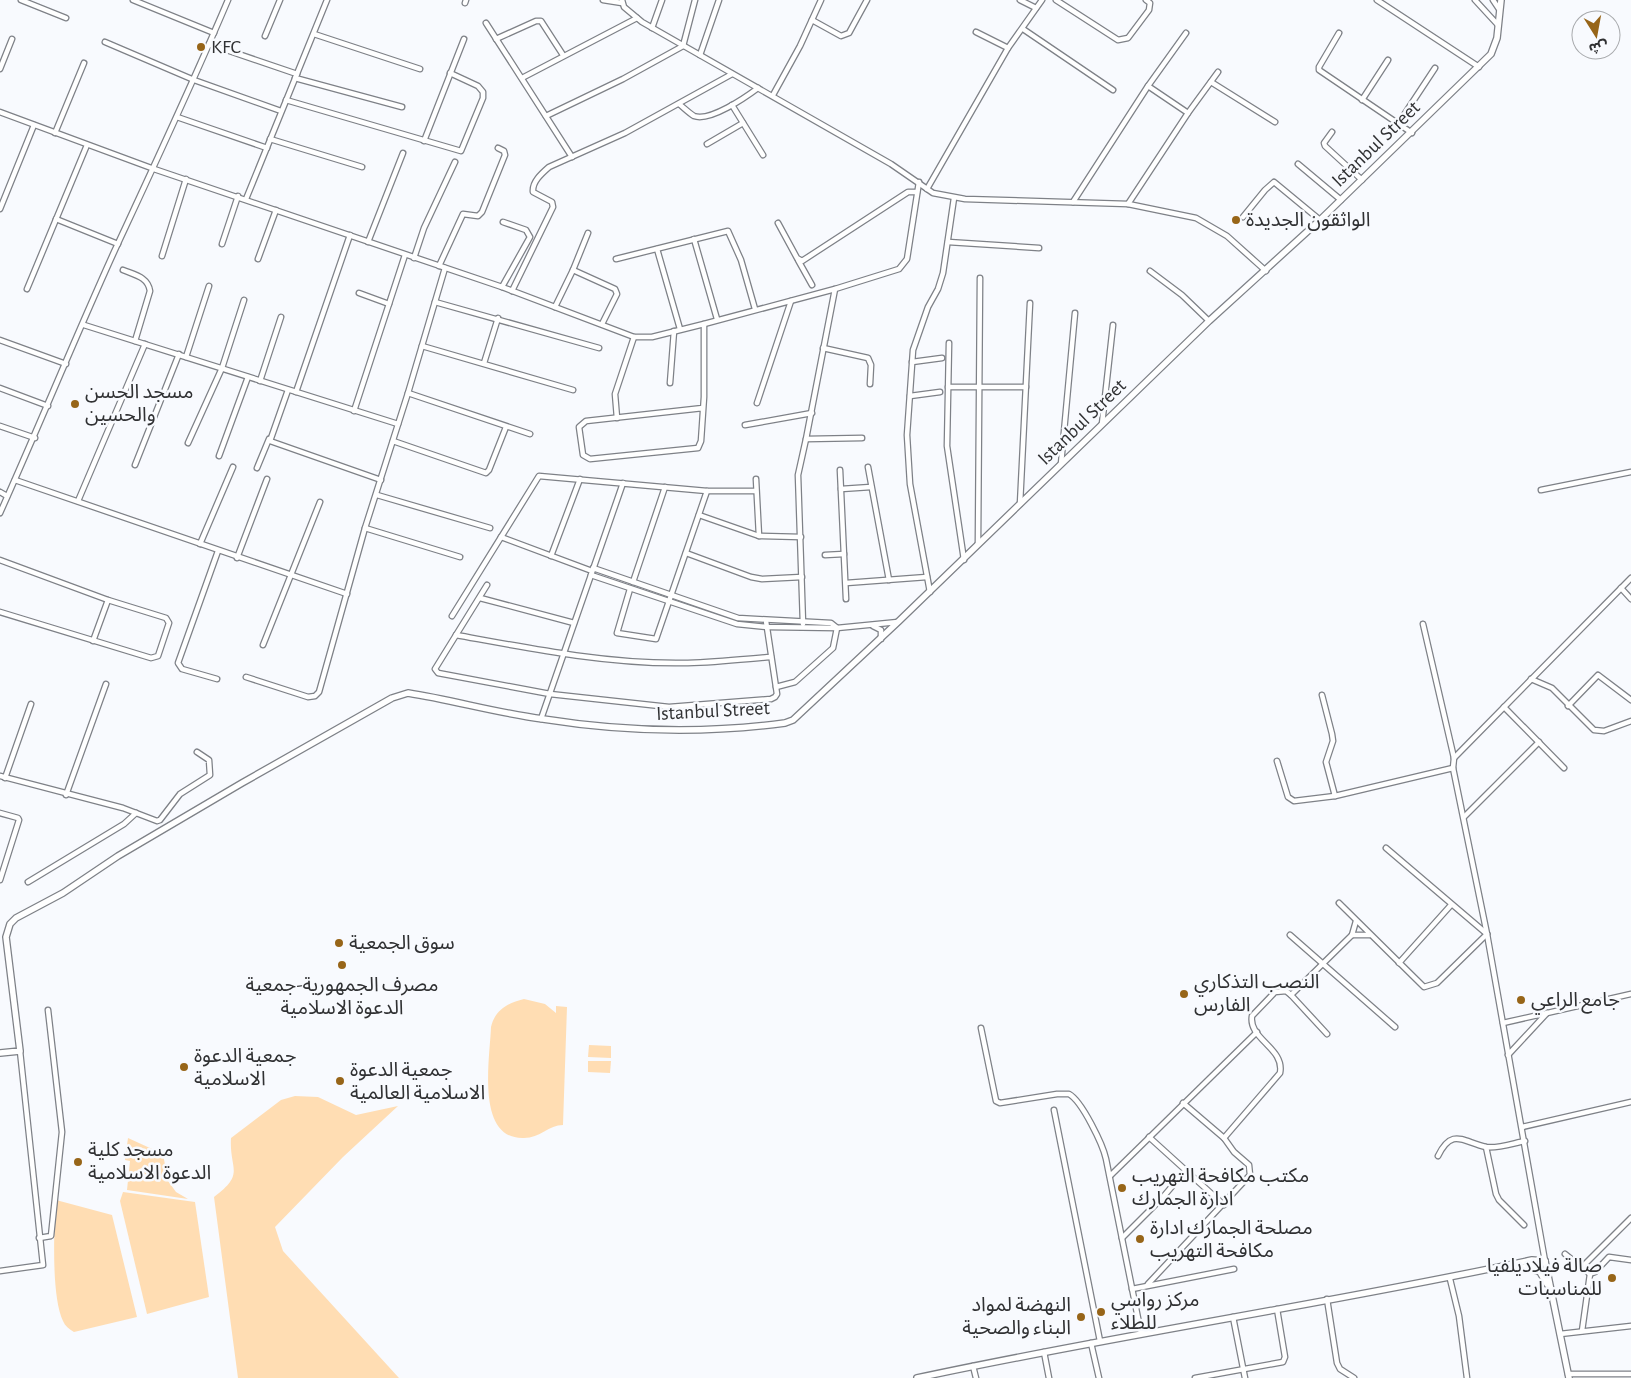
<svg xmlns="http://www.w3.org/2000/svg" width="1631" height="1378" font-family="'Alegreya Sans','Noto Sans Arabic',sans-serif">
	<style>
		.green { fill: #ffddb3 }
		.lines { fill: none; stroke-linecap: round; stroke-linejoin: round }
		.minor-casing { stroke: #7e8187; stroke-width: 7 }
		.tertiary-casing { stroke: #7e8187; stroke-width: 8 }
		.minor { stroke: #fff; stroke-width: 4.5 }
		.tertiary { stroke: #fff; stroke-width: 5.5 }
		.poi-dot { fill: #976518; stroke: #f8fafe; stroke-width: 2 }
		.labels { text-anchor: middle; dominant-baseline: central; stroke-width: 5; stroke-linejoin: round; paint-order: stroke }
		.poi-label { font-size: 20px; fill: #303133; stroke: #f8fafe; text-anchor: start }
		.street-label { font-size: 20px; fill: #303133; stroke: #f8fafe }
	</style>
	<rect width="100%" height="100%" fill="#f8fafe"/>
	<g class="green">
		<path d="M524 999 545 1004 556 1013V1006L567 1007 563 1125C549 1125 540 1138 524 1138 475 1140 490 1058 491 1027 495 1010 507 1003 524 999Z"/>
		<path d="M589 1045 611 1046V1058L588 1057Z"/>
		<path d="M588 1061H611L610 1073 588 1072Z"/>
		<path d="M295 1096 318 1097 356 1115 398 1106 343 1157 275 1227 283 1251 399 1378H238L214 1197C246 1173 229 1170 231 1138L281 1100Z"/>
		<path d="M128 1138 163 1154 168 1181 176 1192 188 1199 127 1190 130 1161 125 1160Z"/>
		<path d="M123 1192 195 1202 209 1297 147 1314 120 1201Z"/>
		<path d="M56 1200 112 1215 137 1317 74 1332C69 1329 65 1326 63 1321 51 1296 54 1228 56 1200Z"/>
	</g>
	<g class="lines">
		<g class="minor-casing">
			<g id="minor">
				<path d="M21 0 66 18"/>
				<path d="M133 0 214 33"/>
				<path d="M603 0 622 3"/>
				<path d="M622 0 624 7 642 22 891 164 933 193 965 199 1128 204 1196 218 1227 236 1266 271"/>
				<path d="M1020 0 1036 8"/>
				<path d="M1056 0 1118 40 1128 38 1149 10 1150 3 1146 0"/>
				<path d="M1377 0 1479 67"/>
				<path d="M1475 0 1498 25"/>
				<path d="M1493 0 1499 9"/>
				<path d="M465 3 466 0"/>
				<path d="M812 20 841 36 849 33 867 0"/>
				<path d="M486 23 572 157"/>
				<path d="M652 28 662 0"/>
				<path d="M1023 29 1113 90"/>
				<path d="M976 32 1008 48"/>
				<path d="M1339 33 1319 67V70L1412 133"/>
				<path d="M314 34 420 69"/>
				<path d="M265 36 280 0"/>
				<path d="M496 39 536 21H541L563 55"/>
				<path d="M105 42 194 80 281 111"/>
				<path d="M209 44 297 74"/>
				<path d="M700 55 719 0"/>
				<path d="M0 69 12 39"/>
				<path d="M295 78 402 107"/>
				<path d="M522 78 637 18"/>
				<path d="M1211 82 1275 122"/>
				<path d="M1148 86 1188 113"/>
				<path d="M773 95 800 46 821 0"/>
				<path d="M286 100 461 151 483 98V92L478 86 450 73"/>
				<path d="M1362 100 1388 60"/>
				<path d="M679 104C683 107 689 113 694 116 710 122 746 97 758 88"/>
				<path d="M732 105 763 155"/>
				<path d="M0 112 154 169 502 287 634 337H652L704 324 835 289 899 269 907 259 919 182"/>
				<path d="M546 116 623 79 683 46 695 0"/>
				<path d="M177 117 267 148"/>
				<path d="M1398 124 1435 68"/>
				<path d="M1332 132 1324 143 1325 146 1362 180"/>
				<path d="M55 133 84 63"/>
				<path d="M270 139 362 167"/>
				<path d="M424 141 464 39"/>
				<path d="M707 144 743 123"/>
				<path d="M1298 164 1341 200"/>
				<path d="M927 189 1008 48 1042 0"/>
				<path d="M246 199 327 0"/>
				<path d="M1073 202 1148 86 1186 33"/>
				<path d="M1128 204 1188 113 1218 72"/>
				<path d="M0 209 34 125"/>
				<path d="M1243 217 1265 190 1274 182 1320 220"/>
				<path d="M56 219 118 244"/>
				<path d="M778 223 797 258 802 261 908 192H917"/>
				<path d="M694 239 717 319"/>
				<path d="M368 242 403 153"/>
				<path d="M948 242 1039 248"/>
				<path d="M222 244 238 196"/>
				<path d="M657 249 680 329"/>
				<path d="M162 256 186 179"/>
				<path d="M414 258 424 228 455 162"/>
				<path d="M258 259 276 210"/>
				<path d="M616 259 728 231 741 260 755 309"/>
				<path d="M798 260 812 285"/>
				<path d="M439 266 463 214 478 216 482 212 505 155 504 151 498 148"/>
				<path d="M123 270C135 275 148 277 150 291L135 341"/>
				<path d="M573 270 615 289 617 294 602 324"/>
				<path d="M1150 271 1182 295 1209 321"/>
				<path d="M502 287 530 237 526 230 503 222"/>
				<path d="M27 289 87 145"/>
				<path d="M835 289 806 439 862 438"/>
				<path d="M512 291 553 207 552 202 533 192C532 182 541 174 549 167L625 133 732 74"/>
				<path d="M359 293 389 304"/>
				<path d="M435 302 599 348"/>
				<path d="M555 307 573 270 588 233"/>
				<path d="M84 325 398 424"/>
				<path d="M0 340 66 364"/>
				<path d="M949 343 947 446 964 560"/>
				<path d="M422 346 573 390"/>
				<path d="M823 348 868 358 871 365 870 384"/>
				<path d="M186 357 209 286"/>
				<path d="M912 362 942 358"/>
				<path d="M484 363 498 318"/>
				<path d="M260 381 281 317"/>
				<path d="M670 383 674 331"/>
				<path d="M948 387H1026"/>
				<path d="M0 388 48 406"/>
				<path d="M288 390 270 441 381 480"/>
				<path d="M296 392 350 235"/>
				<path d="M408 393 530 434"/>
				<path d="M910 396 940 392"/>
				<path d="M757 403 791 301"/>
				<path d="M703 408 586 421 579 427 583 455 590 459 698 448 701 441 704 397V324"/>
				<path d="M354 411 405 255"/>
				<path d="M617 418 615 394 634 337"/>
				<path d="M1102 424 1113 325"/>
				<path d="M745 425 812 413"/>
				<path d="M0 426 35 438"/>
				<path d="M393 441 486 473 489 470 506 427"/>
				<path d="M188 443 222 368 244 300"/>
				<path d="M219 456 248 377"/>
				<path d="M1061 464 1075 313"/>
				<path d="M135 465 179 354"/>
				<path d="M868 467 889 580"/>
				<path d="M257 468 269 439"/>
				<path d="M840 470 846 599"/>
				<path d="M756 479 759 536"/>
				<path d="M15 480 347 594"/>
				<path d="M841 489 871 487"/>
				<path d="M1541 490 1631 472"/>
				<path d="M0 492 7 496"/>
				<path d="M377 495 490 528"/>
				<path d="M78 501 145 344"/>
				<path d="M1020 504 1030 303"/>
				<path d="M0 513C39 426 75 338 114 252 153 168 192 85 228 0"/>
				<path d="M699 515 759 536 801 537"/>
				<path d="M365 528 460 557"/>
				<path d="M501 537 592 571"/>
				<path d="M200 544 233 467"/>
				<path d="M978 544 980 278"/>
				<path d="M686 553 751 577 762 579 802 577"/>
				<path d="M825 555 844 554"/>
				<path d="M551 556 580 479"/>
				<path d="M237 558 267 479"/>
				<path d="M0 560 108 600 166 618 169 623 158 656 151 658 0 612"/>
				<path d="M593 568 738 618 831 623 836 627"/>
				<path d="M591 575 737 624 767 627 837 628 898 622"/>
				<path d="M633 582 665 487"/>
				<path d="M846 583 927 577"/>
				<path d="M487 585 435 669 438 673 550 694 669 707 771 699 775 697 777 694 766 621"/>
				<path d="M1621 588 1631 599"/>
				<path d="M630 589 617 633 656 639 707 491"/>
				<path d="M930 592 910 484 907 435 913 350 928 307 938 289 943 273 954 198"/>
				<path d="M480 598 574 623"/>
				<path d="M452 616 539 476 707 491H756"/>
				<path d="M803 624 798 475 806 439"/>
				<path d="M1423 624 1454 758 1453 768 1487 934 1545 1261"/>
				<path d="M873 626 881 630V639"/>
				<path d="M456 635C528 648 602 663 676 663 707 664 740 659 771 657"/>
				<path d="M93 641 108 600"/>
				<path d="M263 645 320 502"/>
				<path d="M246 677 308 697 315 696 319 692 365 528 408 393 445 268"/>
				<path d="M217 679 182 669 178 663 218 551"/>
				<path d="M1531 679 1552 688 1594 730 1604 731 1631 721"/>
				<path d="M776 687 795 682 833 648 837 628"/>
				<path d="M1322 695 1332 734 1333 741 1326 762 1335 796"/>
				<path d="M1568 706 1598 675 1631 700"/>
				<path d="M1504 707 1564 768"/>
				<path d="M541 719 623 483"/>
				<path d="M1454 758 1631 578"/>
				<path d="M1277 761 1288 797 1294 801 1335 796 1453 768"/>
				<path d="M0 776 123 808 157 821 160 820 180 794 210 775 209 760 197 752"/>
				<path d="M5 778 31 704"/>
				<path d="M66 795 106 684"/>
				<path d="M0 813 18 818 19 820 0 880"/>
				<path d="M1464 817 1539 742"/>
				<path d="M1386 848 1487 934"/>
				<path d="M28 882 124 824 136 813"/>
				<path d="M1339 903 1424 987 1437 983 1487 934"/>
				<path d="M1290 935 1395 1027"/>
				<path d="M1352 935H1370"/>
				<path d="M1399 963 1451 905"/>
				<path d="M1503 1023 1631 994"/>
				<path d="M981 1028 996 1101 1000 1103 1057 1094H1069C1082 1101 1103 1145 1106 1159L1141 1333"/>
				<path d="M1327 1034 1291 995 1352 935 1356 921"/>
				<path d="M1508 1055 1547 1013"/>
				<path d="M1054 1110 1100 1341"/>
				<path d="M1522 1127 1631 1102"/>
				<path d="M1149 1137 1224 1205"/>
				<path d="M1224 1138 1280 1073C1285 1048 1248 1039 1252 1016L1275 992 1286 991 1291 995"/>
				<path d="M1486 1147 1496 1194 1499 1200 1524 1225"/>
				<path d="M1438 1156C1452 1127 1463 1142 1486 1147 1497 1149 1514 1143 1525 1141"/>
				<path d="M1110 1176 1257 1032"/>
				<path d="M39 1238 51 1236 62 1132 48 1010"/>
				<path d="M1122 1238 1163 1197 1186 1170"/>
				<path d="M1565 1254 1590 1274"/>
				<path d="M1581 1268 1631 1218"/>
				<path d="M0 1271 43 1265 20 1051"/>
				<path d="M1590 1274 1595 1272 1609 1257 1631 1260"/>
				<path d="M1450 1279 1459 1316 1467 1378"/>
				<path d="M1148 1284 1250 1175 1249 1165 1234 1152 1224 1138 1183 1103"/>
				<path d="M1132 1289 1234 1269"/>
				<path d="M1327 1299 1337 1363 1340 1369 1354 1378"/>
				<path d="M1233 1317 1245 1378"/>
				<path d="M1582 1331 1590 1274"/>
				<path d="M1560 1334 1631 1326"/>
				<path d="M1091 1343 1099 1378"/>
				<path d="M1044 1352 1049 1378"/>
				<path d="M973 1366 976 1378"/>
				<path d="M1568 1374H1631"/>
				<path d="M1195 1378 1283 1362 1285 1357 1277 1309"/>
			</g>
		</g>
		<g class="tertiary-casing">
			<g id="tertiary">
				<path d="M0 1053 20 1051 6 937 10 924 16 918 63 893 118 856 242 783 392 698 408 693C453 700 497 713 543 719 625 732 703 734 785 723L793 720 899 621 1209 321 1320 220 1491 54 1497 38 1501 0"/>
				<path d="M1545 1261 1569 1378"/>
				<path d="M1529 1268 1540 1272 1547 1284"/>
				<path d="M1507 1269 1533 1266 1545 1261"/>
				<path d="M917 1378C1121 1334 1328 1304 1532 1260L1545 1261"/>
			</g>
		</g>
		<use href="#minor" class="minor"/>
		<use href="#tertiary" class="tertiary"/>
	</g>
	<g class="poi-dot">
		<circle cx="201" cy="47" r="5"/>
		<circle cx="1236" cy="220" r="5"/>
		<circle cx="75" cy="404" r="5"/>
		<circle cx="339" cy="943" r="5"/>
		<circle cx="342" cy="965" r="5"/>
		<circle cx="1184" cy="994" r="5"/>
		<circle cx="1521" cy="1000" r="5"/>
		<circle cx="184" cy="1067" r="5"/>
		<circle cx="340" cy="1081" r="5"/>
		<circle cx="78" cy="1162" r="5"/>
		<circle cx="1122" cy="1188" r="5"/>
		<circle cx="1140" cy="1239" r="5"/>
		<circle cx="1612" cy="1278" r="5"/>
		<circle cx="1101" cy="1312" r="5"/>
		<circle cx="1081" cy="1317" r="5"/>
	</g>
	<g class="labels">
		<g class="poi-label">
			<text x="211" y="47">KFC</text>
			<text x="1246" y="220">الواثقون الجديدة</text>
			<text x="85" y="392">مسجد الحسن<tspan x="85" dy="23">والحسين</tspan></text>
			<text x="349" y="943">سوق الجمعية</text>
			<text x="1194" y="982">النصب التذكاري<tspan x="1194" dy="23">الفارس</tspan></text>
			<text x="342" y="985" text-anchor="middle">مصرف الجمهورية-جمعية<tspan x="342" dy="23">الدعوة الاسلامية</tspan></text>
			<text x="1531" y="1000">جامع الراعي</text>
			<text x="194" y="1056">جمعية الدعوة<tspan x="194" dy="23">الاسلامية</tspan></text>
			<text x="350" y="1070">جمعية الدعوة<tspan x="350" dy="23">الاسلامية العالمية</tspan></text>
			<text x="88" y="1150">مسجد كلية<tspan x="88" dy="23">الدعوة الاسلامية</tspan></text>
			<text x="1132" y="1176">مكتب مكافحة التهريب<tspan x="1132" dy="23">ادارة الجمارك</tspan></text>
			<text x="1150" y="1228">مصلحة الجمارك ادارة<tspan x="1150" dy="23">مكافحة التهريب</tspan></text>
			<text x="1602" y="1266" text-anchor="end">صالة فيلاديلفيا<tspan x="1602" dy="23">للمناسبات</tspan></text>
			<text x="1111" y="1300">مركز رواسي<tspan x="1111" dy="23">للطلاء</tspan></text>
			<text x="1071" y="1305" text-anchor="end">النهضة لمواد<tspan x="1071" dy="23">البناء والصحية</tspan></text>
		</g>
		<g class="street-label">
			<text transform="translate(1376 144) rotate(-44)">Istanbul Street</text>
			<text transform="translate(1082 422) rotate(-44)">Istanbul Street</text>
			<text transform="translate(713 711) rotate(-3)">Istanbul Street</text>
		</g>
	</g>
	<g transform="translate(1596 35) rotate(169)"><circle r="24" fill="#f8fafe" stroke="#a8aaad"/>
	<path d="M0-4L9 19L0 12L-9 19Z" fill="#976518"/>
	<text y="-8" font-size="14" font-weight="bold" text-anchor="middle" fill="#303133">ش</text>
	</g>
</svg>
